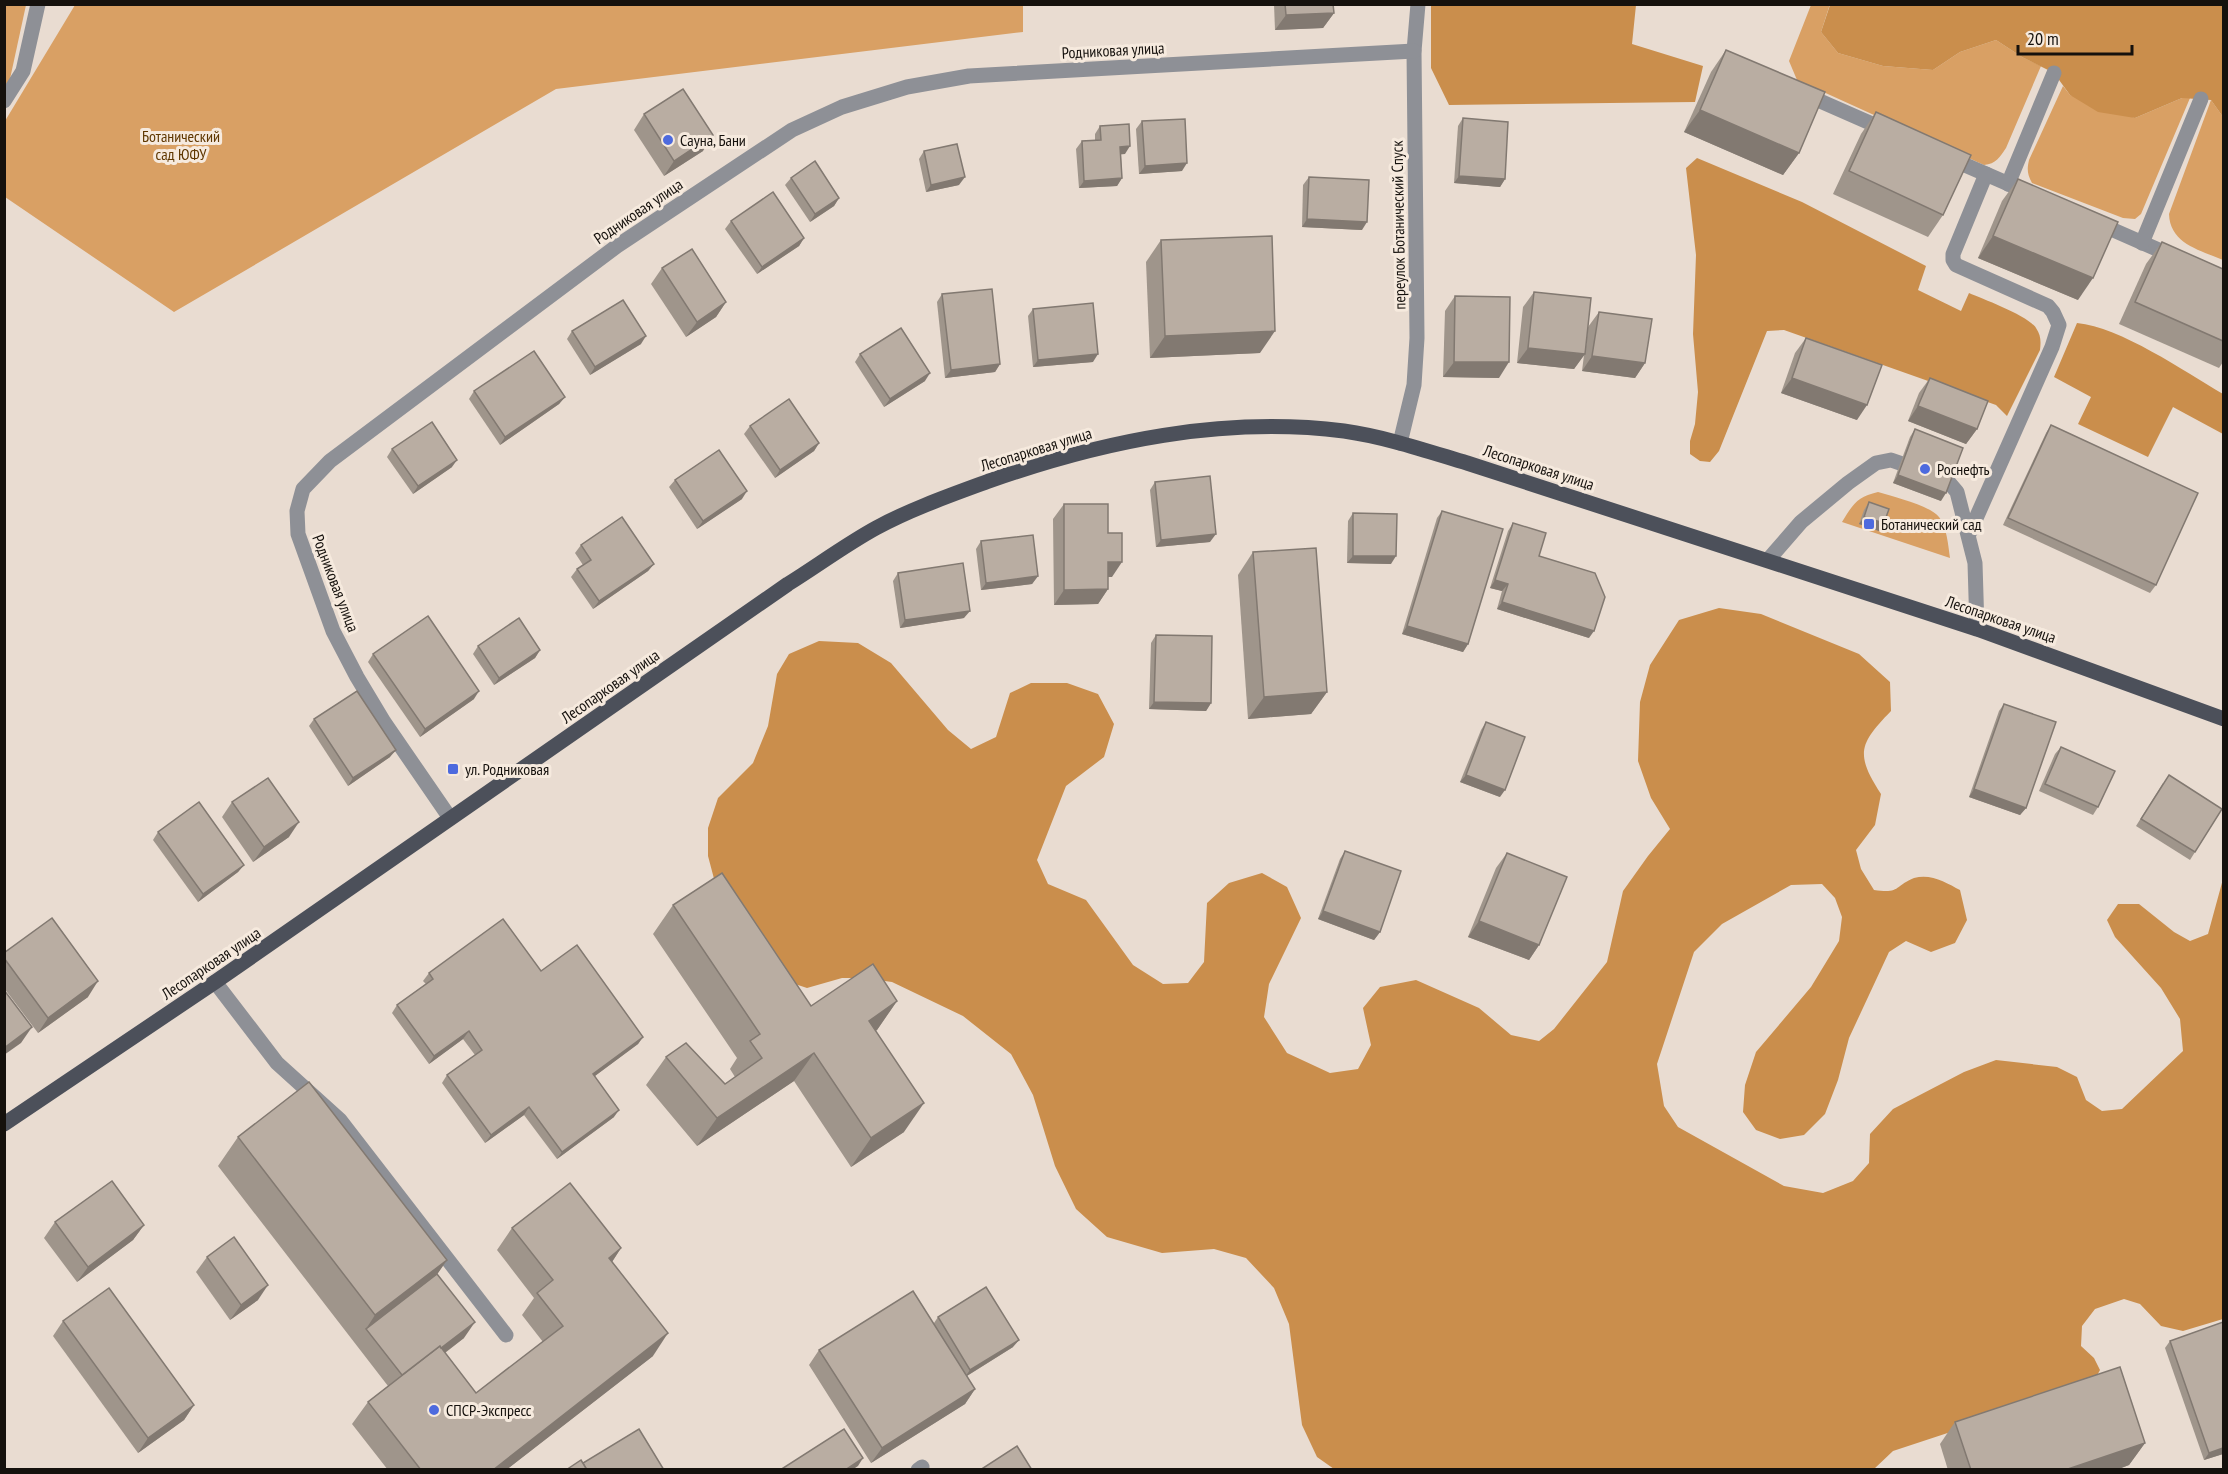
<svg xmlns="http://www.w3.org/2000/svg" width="2228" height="1474" font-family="'PT Sans Narrow',sans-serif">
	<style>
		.green { fill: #d9a064 }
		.forest { fill: #ca8e4c }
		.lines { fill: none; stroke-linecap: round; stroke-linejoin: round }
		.service { stroke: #8e9096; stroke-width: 15 }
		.minor { stroke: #8e9096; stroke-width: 15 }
		.primary { stroke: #4c505a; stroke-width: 15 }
		.wall { fill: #9f958b }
		.shaded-wall { fill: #827971 }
		.building { fill: #b9ada2; stroke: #827971; stroke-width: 1.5 }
		.poi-dot { fill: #4d6ade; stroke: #f6eade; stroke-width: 2 }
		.labels { text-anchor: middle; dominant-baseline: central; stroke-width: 6; stroke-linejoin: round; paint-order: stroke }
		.street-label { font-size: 16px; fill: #15110d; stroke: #f6eade }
		.park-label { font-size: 16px; fill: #5f3700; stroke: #f6eade }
		.poi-label { font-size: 16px; fill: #15110d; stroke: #f6eade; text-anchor: start }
	</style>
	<rect width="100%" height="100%" fill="#e9dcd1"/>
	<g class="green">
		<path d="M1830 4 1821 32 1838 53 1883 66 1933 70 1960 52 1996 40 2022 57 2041 66 2006 148C2000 157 1996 164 1984 165L1797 80 1789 61 1811 5Z"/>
		<path d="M5 5H26L5 102Z"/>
		<path d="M75 5 1023 4V32L556 89 174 312 5 197V121Z"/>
		<path d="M2063 86 2070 95 2135 118 2182 98H2190L2141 214 2135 219 2123 218 2032 183C2027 174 2027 169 2029 160Z"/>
		<path d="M2211 100 2223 117V260C2200 250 2170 244 2169 214Z"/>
		<path d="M1878 492C1894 497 1929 505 1939 517 1947 527 1948 545 1950 558L1842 522C1853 504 1857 497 1878 492Z"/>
	</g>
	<g class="forest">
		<path d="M1431 5H1636L1632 44 1703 66 1695 102 1449 105 1431 68Z"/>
		<path d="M1830 5H2223V117L2211 100 2182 98 2135 118 2098 112 2070 95 2054 73 2022 57 1996 40 1960 52 1933 70 1883 66 1838 53 1821 32Z"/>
		<path d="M1697 158 1802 202 1926 266 1918 290 1961 311 1969 293C1983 299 2029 316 2036 328 2041 335 2041 342 2040 350L2007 416 1996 405 1784 330 1767 331 1719 451 1710 462 1700 461 1690 454V441L1695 424 1698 392 1693 334 1696 255 1686 168Z"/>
		<path d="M2077 323C2120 327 2184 371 2223 394V434L2173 407 2148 457 2078 424 2091 397 2054 377Z"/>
		<path d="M1719 608 1761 614 1859 654 1890 682 1891 711C1859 744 1855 754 1881 794L1875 825 1856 850 1861 869 1874 890C1901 894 1894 886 1914 878 1931 873 1947 883 1960 890L1967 920 1955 943 1931 952 1906 941 1889 952 1849 1038 1838 1080 1825 1114 1804 1135 1780 1139 1756 1130 1743 1112 1745 1085 1756 1052 1811 987 1839 941 1842 917 1835 898 1822 884 1791 885 1722 924 1694 952 1657 1064 1664 1106 1678 1127 1784 1186 1823 1193 1853 1181 1869 1163 1870 1134 1893 1109 1964 1072 1996 1060 2057 1067 2077 1077 2086 1100 2102 1111 2122 1109 2183 1051 2180 1019 2161 988 2115 937 2107 920 2118 904H2139L2174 932 2190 941 2208 934 2223 879V1319L2183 1331 2161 1326 2140 1304 2124 1299 2095 1309 2082 1326 2081 1346 2094 1358 2100 1370 2094 1381 2075 1391 1893 1451 1874 1469H1334L1317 1457 1302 1425 1289 1324 1274 1288 1246 1258 1214 1249 1162 1253 1107 1237 1076 1209 1055 1166 1033 1095 1011 1054 963 1016 892 982 863 978H842L807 988 774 977 717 890 708 856V828L718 798 753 763 768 726 777 674 789 654 819 641 858 643 891 663 948 730 971 749 996 737 1010 693 1031 683H1067L1098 694 1114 724 1104 757 1066 786 1037 860 1048 884 1086 900 1133 965 1163 984 1188 983 1204 962 1207 903 1229 883 1262 873 1287 887 1301 918 1269 984 1264 1017 1287 1053 1330 1073 1358 1069 1371 1045 1363 1008 1380 987 1416 980 1479 1008 1511 1035 1539 1041 1554 1029 1607 962 1623 891 1648 856 1670 829 1651 798 1638 761 1640 702 1650 665 1679 620Z"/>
	</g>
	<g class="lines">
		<g class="service">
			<path d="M1804 94 1886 130"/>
			<path d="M1949 158 2032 194"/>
			<path d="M2008 184 2054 73"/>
			<path d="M2095 222 2175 257"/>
			<path d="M2142 243 2201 99"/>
			<path d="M1969 534 2052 347 2059 325 2053 312 2048 306 1956 265 1953 260V254L1986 174"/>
			<path d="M1768 560 1801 522 1848 483 1876 463 1891 460 1946 479 1957 492 1975 563 1977 629"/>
			<path d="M215 982 277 1063 340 1120 506 1335"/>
		</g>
		<g class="minor">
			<path d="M4 101 23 71 38 4"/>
			<path d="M1400 443 1414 385 1417 338 1414 51 1418 4"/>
			<path d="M450 818 384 722 357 677 333 631 298 534 297 511 303 489 330 461 617 246 792 130 842 107 907 87 969 76 1414 51"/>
			<path d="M918 1470 922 1467"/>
		</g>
		<path class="primary" d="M4 1124 215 982 788 584C817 566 845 545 876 528 911 509 951 495 989 481 1103 441 1222 416 1344 431 1386 437 1427 451 1467 463L1977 629 2224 719"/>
	</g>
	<g class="wall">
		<path d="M1274 4H1333L1334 13 1323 28 1275 30Z"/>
		<path d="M1726 50 1799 153 1783 175 1684 132 1711 72Z"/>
		<path d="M1876 112 1943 215 1928 237 1833 194 1861 134Z"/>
		<path d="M644 114 703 151 664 176 634 130Z"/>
		<path d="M1463 118 1505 179 1500 187 1454 183 1458 126Z"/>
		<path d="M1142 121 1182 171 1139 174 1136 129Z"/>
		<path d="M1100 126 1125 154H1121L1122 178 1117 186 1079 188 1076 149 1082 141 1095 140V134Z"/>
		<path d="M924 151 959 185 926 192 919 159Z"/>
		<path d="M1309 177 1362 230 1302 227 1303 185Z"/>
		<path d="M791 178 839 198 834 206 810 222 785 185Z"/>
		<path d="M2018 179 2078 300 1978 258 2002 201Z"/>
		<path d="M731 221 804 238 799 246 757 274 725 229Z"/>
		<path d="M1161 240 1260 353 1150 358 1146 262Z"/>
		<path d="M2162 242 2223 269V362L2219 368 2119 324 2146 264Z"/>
		<path d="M662 268 726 302 716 317 686 337 651 284Z"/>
		<path d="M1534 292 1586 346 1588 327 1599 312 1645 363 1635 378 1582 371 1584 355 1574 369 1517 363 1523 307Z"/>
		<path d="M942 294 1000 364 995 372 945 378 937 302Z"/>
		<path d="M1455 296 1499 378 1443 377 1445 311Z"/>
		<path d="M1033 309 1093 362 1033 367 1028 316Z"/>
		<path d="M572 331 641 344 590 375 567 339Z"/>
		<path d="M1806 338 1857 420 1781 393 1795 353Z"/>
		<path d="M860 354 925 381 884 407 855 362Z"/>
		<path d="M1930 378 1977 429 1966 444 1908 421 1919 393Z"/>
		<path d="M474 391 565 397 559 404 500 445 469 399Z"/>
		<path d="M2051 425 2156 585 2150 593 2003 525 2046 433Z"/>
		<path d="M750 426 819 443 814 451 775 478 744 434Z"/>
		<path d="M1915 429 1941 501 1893 483 1910 437Z"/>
		<path d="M392 449 452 467 413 494 387 457Z"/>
		<path d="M675 480 742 499 697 529 669 487Z"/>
		<path d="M1155 482 1210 542 1156 547 1150 490Z"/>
		<path d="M1869 502 1884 523 1879 531 1859 524 1864 510Z"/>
		<path d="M1064 504 1108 533 1112 577H1108V589L1098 604 1054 605 1053 519Z"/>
		<path d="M1442 511 1468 644 1463 652 1402 634 1437 518Z"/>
		<path d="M1353 513 1391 564 1347 563 1348 521Z"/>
		<path d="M1513 523 1539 556 1589 638 1497 609 1502 591 1490 588 1508 531Z"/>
		<path d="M981 541 1038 576 1032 584 981 590 976 549Z"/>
		<path d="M581 545 654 564 648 571 593 609 571 577 577 569 583 565 575 553Z"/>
		<path d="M1253 552 1327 692 1311 714 1248 719 1238 575Z"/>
		<path d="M898 573 964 618 900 628 893 581Z"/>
		<path d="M1156 635 1211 703 1206 711 1149 709 1151 643Z"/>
		<path d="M478 646 540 650 535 658 494 685 473 654Z"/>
		<path d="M373 654 474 699 420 737 368 662Z"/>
		<path d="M2004 704 2026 808 2020 815 1969 797 1999 711Z"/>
		<path d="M314 719 390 757 348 786 309 726Z"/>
		<path d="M1486 722 1500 797 1460 782 1481 730Z"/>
		<path d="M2061 747 2098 807 2093 815 2039 791 2055 754Z"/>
		<path d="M2163 783 2195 852 2190 860 2136 826Z"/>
		<path d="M232 802 289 837 253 862 222 817Z"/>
		<path d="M158 832 244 865 238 872 198 902 153 840Z"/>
		<path d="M1345 851 1380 932 1374 940 1318 919 1340 859Z"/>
		<path d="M1507 853 1539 945 1529 960 1468 937 1496 868Z"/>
		<path d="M673 905 811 1006 897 1001 877 1030 875 1031 904 1132 851 1167 794 1081 697 1146 646 1085 666 1057 725 1084 735 1077 730 1069 737 1058 653 934Z"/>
		<path d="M4 953 88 997 38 1033 4 988Z"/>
		<path d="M541 971 643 1037 638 1044 595 1076 614 1117 557 1159 524 1115 485 1143 442 1083 447 1075 475 1055 463 1039 429 1064 392 1013 397 1005 426 984 423 981 429 973Z"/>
		<path d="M238 1137 447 1260 437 1274 464 1338 445 1353 476 1393 543 1342 522 1315 534 1298 497 1250 512 1228 621 1248 612 1262 653 1356 506 1470H388L352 1424 368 1402 388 1386 218 1166Z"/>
		<path d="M55 1222 144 1225 133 1240 77 1282 44 1238Z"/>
		<path d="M207 1257 258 1300 230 1320 196 1272Z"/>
		<path d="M938 1317 1013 1347 967 1376 975 1389 965 1404 871 1463 809 1365 819 1350 934 1323Z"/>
		<path d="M63 1321 194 1405 184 1420 138 1453 53 1336Z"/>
		<path d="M2223 1322V1454L2204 1460 2165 1348 2170 1341Z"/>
		<path d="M1955 1422 2145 1443 2129 1465 2116 1470H1948L1940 1444Z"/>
	</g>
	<g class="shaded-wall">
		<path d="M1334 13 1323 28 1275 30 1286 15Z"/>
		<path d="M1700 110 1799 153 1783 175 1684 132Z"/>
		<path d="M713 135 703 151 664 176 674 161Z"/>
		<path d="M1130 146 1125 154 1115 155 1120 147Z"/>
		<path d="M1187 163 1182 171 1139 174 1145 166Z"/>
		<path d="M1459 176 1505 179 1500 187 1454 183Z"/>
		<path d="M965 177 959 185 926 192 931 185Z"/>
		<path d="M1122 178 1117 186 1079 188 1084 181Z"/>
		<path d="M839 198 834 206 810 222 815 214Z"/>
		<path d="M1307 219 1367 222 1362 230 1302 227Z"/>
		<path d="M1993 236 2093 278 2078 300 1978 258Z"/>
		<path d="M804 238 799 246 757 274 762 267Z"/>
		<path d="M726 302 716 317 686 337 697 322Z"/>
		<path d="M1275 331 1260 353 1150 358 1165 336Z"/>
		<path d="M646 336 641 344 590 375 595 367Z"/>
		<path d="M1528 348 1585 354 1574 369 1517 363Z"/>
		<path d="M1098 354 1093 362 1033 367 1038 360Z"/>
		<path d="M1592 356 1645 363 1635 378 1582 371Z"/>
		<path d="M1454 362H1509L1499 378 1443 377Z"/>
		<path d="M1000 364 995 372 945 378 951 370Z"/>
		<path d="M930 373 925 381 884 407 890 399Z"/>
		<path d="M1792 378 1867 405 1857 420 1781 393Z"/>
		<path d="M565 397 559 404 500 445 505 437Z"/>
		<path d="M1918 406 1977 429 1966 444 1908 421Z"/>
		<path d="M819 443 814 451 775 478 780 470Z"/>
		<path d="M457 460 452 467 413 494 418 486Z"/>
		<path d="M1898 475 1946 493 1941 501 1893 483Z"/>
		<path d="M747 491 742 499 697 529 703 521Z"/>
		<path d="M1864 517 1884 523 1879 531 1859 524Z"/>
		<path d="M1216 534 1210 542 1156 547 1161 540Z"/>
		<path d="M1353 556H1396L1391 564 1347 563Z"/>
		<path d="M1108 562H1122L1112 577H1097Z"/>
		<path d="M654 564 648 571 593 609 599 601Z"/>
		<path d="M1038 576 1032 584 981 590 986 583Z"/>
		<path d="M1495 580 1508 584 1502 591 1490 588Z"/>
		<path d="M1108 589 1098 604 1054 605 1064 590Z"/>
		<path d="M1502 602 1594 631 1589 638 1497 609Z"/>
		<path d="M970 611 964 618 900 628 905 620Z"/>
		<path d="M1407 626 1468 644 1463 652 1402 634Z"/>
		<path d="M540 650 535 658 494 685 499 678Z"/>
		<path d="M479 691 474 699 420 737 425 729Z"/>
		<path d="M1327 692 1311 714 1248 719 1264 697Z"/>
		<path d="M1154 702 1211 703 1206 711 1149 709Z"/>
		<path d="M396 750 390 757 348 786 353 778Z"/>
		<path d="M1466 775 1505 790 1500 797 1460 782Z"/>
		<path d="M1974 789 2026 808 2020 815 1969 797Z"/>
		<path d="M299 822 289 837 253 862 264 847Z"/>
		<path d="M244 865 238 872 198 902 203 894Z"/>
		<path d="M1323 911 1380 932 1374 940 1318 919Z"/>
		<path d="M1479 921 1539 945 1529 960 1468 937Z"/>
		<path d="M98 981 88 997 38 1033 48 1018Z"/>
		<path d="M897 1001 877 1030 849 1050 869 1021Z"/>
		<path d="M32 1027 21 1043 4 1055V1048Z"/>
		<path d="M469 1031 463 1039 429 1064 434 1056Z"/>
		<path d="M643 1037 638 1044 588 1081 593 1074Z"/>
		<path d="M814 1053 794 1081 697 1146 717 1118Z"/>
		<path d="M924 1103 904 1132 851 1167 871 1138Z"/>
		<path d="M529 1107 524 1115 485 1143 491 1135Z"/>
		<path d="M619 1110 614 1117 557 1159 562 1152Z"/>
		<path d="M144 1225 133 1240 77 1282 88 1267Z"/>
		<path d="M621 1248 606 1271 609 1258Z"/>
		<path d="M447 1260 427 1289 366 1329 375 1315Z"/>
		<path d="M268 1285 258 1300 230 1320 241 1305Z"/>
		<path d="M475 1322 464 1338 393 1392 404 1377Z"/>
		<path d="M668 1333 653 1356 506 1470H493Z"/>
		<path d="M1019 1340 1013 1347 965 1377 970 1370Z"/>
		<path d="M975 1389 965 1404 871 1463 882 1448Z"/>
		<path d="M194 1405 184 1420 138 1453 148 1438Z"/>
		<path d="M2145 1443 2129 1465 2116 1470H2065Z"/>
		<path d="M2223 1448V1454L2204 1460 2209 1453Z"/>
		<path d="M863 1458 858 1466 852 1470H845Z"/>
	</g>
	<g class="building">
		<path d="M1285 4H1333L1334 13 1286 15Z"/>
		<path d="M1726 50 1825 92 1799 153 1700 110Z"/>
		<path d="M683 89 713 135 674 161 644 114Z"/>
		<path d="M1876 112 1971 155 1943 215 1849 171Z"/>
		<path d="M1463 118 1508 122 1505 179 1459 176Z"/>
		<path d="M1185 119 1187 163 1145 166 1142 121Z"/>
		<path d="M1129 124 1130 146 1120 147 1122 178 1084 181 1082 141 1101 140 1100 126Z"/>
		<path d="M957 144 965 177 931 185 924 151Z"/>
		<path d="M815 161 839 198 815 214 791 178Z"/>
		<path d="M1309 177 1369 180 1367 222 1307 219Z"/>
		<path d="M2018 179 2118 222 2093 278 1993 236Z"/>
		<path d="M773 192 804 238 762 267 731 221Z"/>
		<path d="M1272 236 1275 331 1165 336 1161 240Z"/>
		<path d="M2162 242 2223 269V341L2135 302Z"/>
		<path d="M692 249 726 302 697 322 662 268Z"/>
		<path d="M992 289 1000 364 951 370 942 294Z"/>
		<path d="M1534 292 1591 298 1585 354 1528 348Z"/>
		<path d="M1455 296 1510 297 1509 362H1454Z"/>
		<path d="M623 300 646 336 595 367 572 331Z"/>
		<path d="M1093 303 1098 354 1038 360 1033 309Z"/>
		<path d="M1599 312 1652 319 1645 363 1592 356Z"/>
		<path d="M901 328 930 373 890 399 860 354Z"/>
		<path d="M1806 338 1882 365 1867 405 1792 378Z"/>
		<path d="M534 351 565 397 505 437 474 391Z"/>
		<path d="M1930 378 1988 401 1977 429 1918 406Z"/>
		<path d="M789 399 819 443 780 470 750 426Z"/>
		<path d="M432 422 457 460 418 486 392 449Z"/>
		<path d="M2051 425 2198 493 2156 585 2008 518Z"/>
		<path d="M1915 429 1963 448 1946 493 1898 475Z"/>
		<path d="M719 450 747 491 703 521 675 480Z"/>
		<path d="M1210 476 1216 534 1161 540 1155 482Z"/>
		<path d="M1869 502 1889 509 1884 523 1864 517Z"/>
		<path d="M1064 504H1108V533H1122V562H1108V589L1064 590Z"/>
		<path d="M1442 511 1503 529 1468 644 1407 626Z"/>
		<path d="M1353 513 1397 514 1396 556H1353Z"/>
		<path d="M622 517 654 564 599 601 577 569 591 560 581 545Z"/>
		<path d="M1513 523 1546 533 1539 556 1595 573 1605 597 1594 631 1502 602 1508 584 1495 580Z"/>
		<path d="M1033 535 1038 576 986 583 981 541Z"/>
		<path d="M1316 548 1327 692 1264 697 1253 552Z"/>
		<path d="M963 563 970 611 905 620 898 573Z"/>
		<path d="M428 616 479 691 425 729 373 654Z"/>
		<path d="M519 618 540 650 499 678 478 646Z"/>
		<path d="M1156 635 1212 636 1211 703 1154 702Z"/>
		<path d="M357 691 396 750 353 778 314 719Z"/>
		<path d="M2004 704 2056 722 2026 808 1974 789Z"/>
		<path d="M1486 722 1525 737 1505 790 1466 775Z"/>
		<path d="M2061 747 2115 771 2098 807 2045 784Z"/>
		<path d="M2169 775 2222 809 2195 852 2141 819Z"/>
		<path d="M268 778 299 822 264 847 232 802Z"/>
		<path d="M199 802 244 865 203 894 158 832Z"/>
		<path d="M1345 851 1401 871 1380 932 1323 911Z"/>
		<path d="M1507 853 1567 877 1539 945 1479 921Z"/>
		<path d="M722 873 811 1006 873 964 897 1001 869 1021 924 1103 871 1138 814 1053 717 1118 666 1057 686 1043 725 1084 762 1058 750 1041 760 1034 673 905Z"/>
		<path d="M52 918 98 981 48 1018 4 958V953Z"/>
		<path d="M503 919 541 971 577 945 643 1037 593 1074 619 1110 562 1152 529 1107 491 1135 447 1075 482 1050 469 1031 434 1056 397 1005 433 979 429 973Z"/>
		<path d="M4 990 32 1027 4 1048Z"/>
		<path d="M309 1082 447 1260 375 1315 238 1137Z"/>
		<path d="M112 1181 144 1225 88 1267 55 1222Z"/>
		<path d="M570 1183 621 1248 609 1258 668 1333 493 1470H421L368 1402 440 1346 476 1393 563 1326 537 1293 553 1280 512 1228Z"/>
		<path d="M234 1237 268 1285 241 1305 207 1257Z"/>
		<path d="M437 1274 475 1322 441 1348 440 1346 402 1375 366 1329Z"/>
		<path d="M986 1287 1019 1340 970 1370 938 1317Z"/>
		<path d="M109 1288 194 1405 148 1438 63 1321Z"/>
		<path d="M913 1291 975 1389 882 1448 819 1350Z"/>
		<path d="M2223 1322V1448L2209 1453 2170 1341Z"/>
		<path d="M2120 1367 2145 1443 2065 1470H1971L1955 1422Z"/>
		<path d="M639 1429 664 1470H587L583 1463Z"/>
		<path d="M844 1429 863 1458 845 1470H780Z"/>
		<path d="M1017 1446 1032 1470H980Z"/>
		<path d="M581 1460 587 1470H566Z"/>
	</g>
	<g class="poi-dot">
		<circle cx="668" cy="140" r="6"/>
		<circle cx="1925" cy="469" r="6"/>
		<rect x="1863" y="518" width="12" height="12" rx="3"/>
		<rect x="447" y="763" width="12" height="12" rx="3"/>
		<circle cx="434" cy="1410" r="6"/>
	</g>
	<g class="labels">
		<g class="street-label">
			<text transform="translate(1113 50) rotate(-3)">Родниковая улица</text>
			<text transform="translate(638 211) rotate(-34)">Родниковая улица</text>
			<text transform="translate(1398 225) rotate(-91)">переулок Ботанический Спуск</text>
			<text transform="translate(1036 449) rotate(-17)">Лесопарковая улица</text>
			<text transform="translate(1539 467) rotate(18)">Лесопарковая улица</text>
			<text transform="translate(336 583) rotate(69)">Родниковая улица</text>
			<text transform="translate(2001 619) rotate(19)">Лесопарковая улица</text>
			<text transform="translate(610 686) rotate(-35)">Лесопарковая улица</text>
			<text transform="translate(211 963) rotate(-34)">Лесопарковая улица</text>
		</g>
		<g class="park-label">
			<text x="181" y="136">Ботанический<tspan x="181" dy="18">сад ЮФУ</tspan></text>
		</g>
		<g class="poi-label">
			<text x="680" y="140">Сауна, Бани</text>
			<text x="1937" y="469">Роснефть</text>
			<text x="1881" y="524">Ботанический сад</text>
			<text x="465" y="769">ул. Родниковая</text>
			<text x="446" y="1410">СПСР-Экспресс</text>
		</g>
	</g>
	<rect width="2228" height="1474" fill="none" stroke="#15110d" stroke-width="12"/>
	<path d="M2018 45v9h114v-9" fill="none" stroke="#15110d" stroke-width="3"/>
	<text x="2027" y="45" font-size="18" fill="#15110d" stroke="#f6eade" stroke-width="4.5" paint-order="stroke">20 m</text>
</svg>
